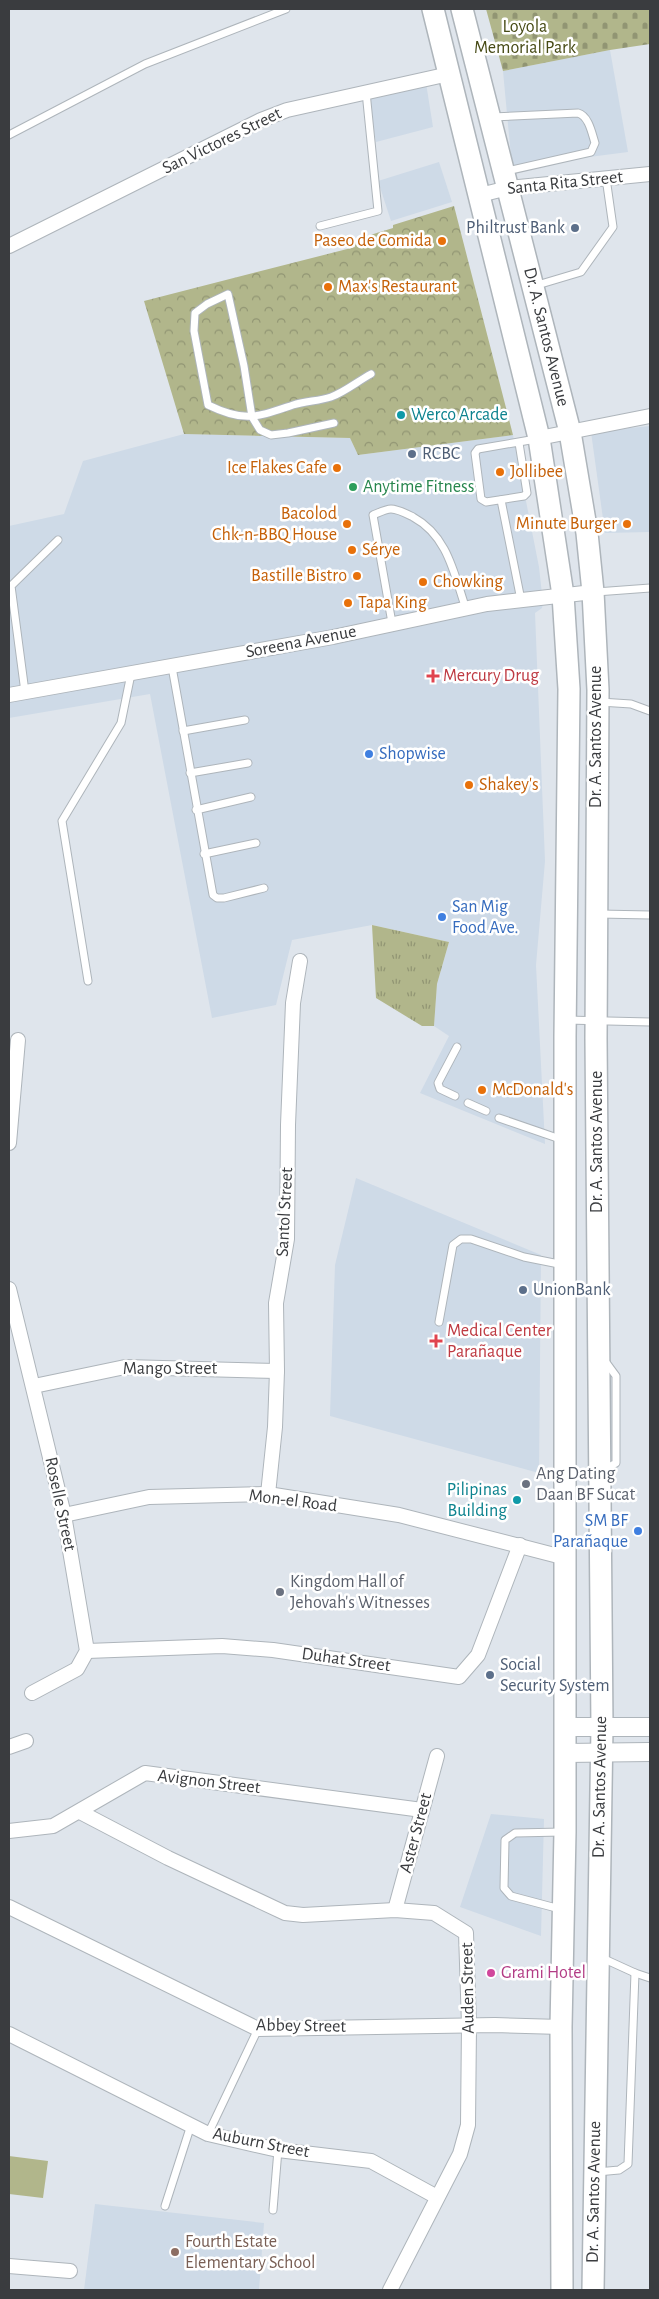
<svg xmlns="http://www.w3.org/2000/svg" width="659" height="2299" font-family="'Alegreya Sans',sans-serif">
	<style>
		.built { fill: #cedae7 }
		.grass { fill: url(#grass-tufts) }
		.forest { fill: url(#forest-crowns) }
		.cemetery { fill: url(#cemetery-stones) }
		.garden { fill: #b1b68b }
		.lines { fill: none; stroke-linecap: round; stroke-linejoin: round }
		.service-casing { stroke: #aeb5bb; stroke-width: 9 }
		.minor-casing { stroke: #aeb5bb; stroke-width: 16 }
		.tertiary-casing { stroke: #aeb5bb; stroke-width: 20 }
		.primary-casing { stroke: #aeb5bb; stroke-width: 24 }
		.service { stroke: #fff; stroke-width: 7 }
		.minor { stroke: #fff; stroke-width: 14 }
		.tertiary { stroke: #fff; stroke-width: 18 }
		.primary { stroke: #fff; stroke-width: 21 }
		.service-dot { fill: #5c6f8a; stroke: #fff; stroke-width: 2 }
		.food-dot { fill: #e8710a; stroke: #fff; stroke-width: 2 }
		.culture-dot { fill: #0f9aa8; stroke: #fff; stroke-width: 2 }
		.leisure-dot { fill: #2e9e5b; stroke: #fff; stroke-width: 2 }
		.health-dot { fill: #e0444e; stroke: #fff; stroke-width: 2 }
		.shop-dot { fill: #3f7fe0; stroke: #fff; stroke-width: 2 }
		.worship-dot { fill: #6b7280; stroke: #fff; stroke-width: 2 }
		.hotel-dot { fill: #d1479c; stroke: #fff; stroke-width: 2 }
		.education-dot { fill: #8d6e63; stroke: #fff; stroke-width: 2 }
		.labels { text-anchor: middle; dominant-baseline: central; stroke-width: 5; stroke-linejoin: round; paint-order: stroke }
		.park-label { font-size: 18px; fill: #464a15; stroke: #fff }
		.street-label { font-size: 18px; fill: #3a3c3f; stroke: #fff }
		.service-label { font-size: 18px; fill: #4e5e75; stroke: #fff; text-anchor: start }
		.food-label { font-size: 18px; fill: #c56008; stroke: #fff; text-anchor: start }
		.culture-label { font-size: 18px; fill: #0d838f; stroke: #fff; text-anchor: start }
		.leisure-label { font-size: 18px; fill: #27864d; stroke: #fff; text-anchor: start }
		.health-label { font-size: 18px; fill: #be3a42; stroke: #fff; text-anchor: start }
		.shop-label { font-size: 18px; fill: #366cbe; stroke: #fff; text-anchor: start }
		.worship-label { font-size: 18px; fill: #5b616d; stroke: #fff; text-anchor: start }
		.hotel-label { font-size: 18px; fill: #b23c85; stroke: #fff; text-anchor: start }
		.education-label { font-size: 18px; fill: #785e54; stroke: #fff; text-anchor: start }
	</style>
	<defs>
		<pattern id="grass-tufts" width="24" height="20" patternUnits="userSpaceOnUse" patternTransform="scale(1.25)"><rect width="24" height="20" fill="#b1b68b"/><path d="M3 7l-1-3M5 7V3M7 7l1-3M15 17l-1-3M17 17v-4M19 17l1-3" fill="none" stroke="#919573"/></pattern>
		<pattern id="forest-crowns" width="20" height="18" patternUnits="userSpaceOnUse" patternTransform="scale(1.25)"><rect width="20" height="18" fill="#b1b68b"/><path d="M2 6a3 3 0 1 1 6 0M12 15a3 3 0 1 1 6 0" fill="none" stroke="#919573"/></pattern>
		<pattern id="cemetery-stones" width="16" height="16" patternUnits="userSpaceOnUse" patternTransform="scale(1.25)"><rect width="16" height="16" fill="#b1b68b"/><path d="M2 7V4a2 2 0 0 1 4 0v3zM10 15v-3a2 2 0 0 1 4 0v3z" fill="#919573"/></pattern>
	</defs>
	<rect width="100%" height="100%" fill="#dfe5ec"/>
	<g class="built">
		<path d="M610 50 628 152 512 167 503 71Z"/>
		<path d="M426 83 433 127 376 142 368 97Z"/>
		<path d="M439 162 452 202 391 221 378 181Z"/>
		<path d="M650 426V532L605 533 591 432Z"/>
		<path d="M184 434 350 438 358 455 513 435 539 567 543 603 542 608 535 613 545 861 536 965 545 1144 420 1093 449 1036 434 1026 437 984 449 942 372 925 292 940 276 1005 212 1018 150 694 9 718V526L64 514 83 461Z"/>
		<path d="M356 1178 541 1255 539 1473 330 1416 335 1265Z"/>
		<path d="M491 1814 544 1819 541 1936 460 1907Z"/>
		<path d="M95 2204 264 2223 259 2290H84Z"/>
	</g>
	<path class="grass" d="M372 925 449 942 437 984 434 1026H422L376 998Z"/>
	<path class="forest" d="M454 206 513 435 358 455 350 438 184 434 144 301 355 247 354 240 393 228V225Z"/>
	<path class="cemetery" d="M486 9H650V44L610 50 503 71Z"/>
	<path class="garden" d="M9 2156 48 2161 43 2198 9 2194Z"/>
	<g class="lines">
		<g class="service-casing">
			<g id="service">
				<path d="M492 117 578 113C589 116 592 134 595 143L591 152 507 171"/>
				<path d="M9 135 145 64 286 9"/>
				<path d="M320 226 378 211 366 92"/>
				<path d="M534 286 581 272 613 227 606 178"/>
				<path d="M334 423 288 433 271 435 260 430 252 417 244 366 228 294 207 304 195 313 194 331 208 405C245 423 257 417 293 405 306 401 319 401 331 397 345 392 358 381 371 374"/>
				<path d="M519 443 527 493 524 496 486 502 481 499 475 453 478 449 536 439"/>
				<path d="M501 500 521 600"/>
				<path d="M596 592 650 588"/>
				<path d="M392 623 373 515C378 513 386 509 391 509 398 509 407 514 413 517 448 536 454 574 466 609"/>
				<path d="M172 667 213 895 217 898H224L264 888"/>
				<path d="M25 692 11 586 58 540"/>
				<path d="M600 702 631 704 650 711"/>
				<path d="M183 731 245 720"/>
				<path d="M190 773 248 763"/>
				<path d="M196 810 251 797"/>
				<path d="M204 854 256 843"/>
				<path d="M599 914 650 915"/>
				<path d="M88 981 62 821 121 723 131 674"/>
				<path d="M566 1020 650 1022"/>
				<path d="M455 1096 440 1089 438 1083 457 1047"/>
				<path d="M468 1103 486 1111"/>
				<path d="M499 1118 563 1140"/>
				<path d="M439 1322 453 1245 461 1239H471L524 1257 564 1265"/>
				<path d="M602 1471 616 1463V1376L605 1361"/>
				<path d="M560 1909 511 1896 504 1888 505 1840 515 1833 562 1832"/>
				<path d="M600 1957 635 1973 650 1978"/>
				<path d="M208 2134 258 2029"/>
				<path d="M597 2172 619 2170 628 2164 635 1973"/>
				<path d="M165 2206 191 2125"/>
				<path d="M273 2210 278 2150"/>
			</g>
		</g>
		<g class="minor-casing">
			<g id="minor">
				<path d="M480 195 508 188 650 174"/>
				<path d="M9 246 261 120 287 110 449 74"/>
				<path d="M539 438 650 416"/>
				<path d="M9 695 333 637 487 604 593 592"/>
				<path d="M9 1143 18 1040"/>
				<path d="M9 1289 64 1515 87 1651 77 1669 32 1693"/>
				<path d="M34 1386 125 1367 277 1371"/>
				<path d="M268 1494 275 1427 277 1371 276 1303 287 1239 288 1125 293 1003 300 961"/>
				<path d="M64 1515 149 1497 268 1494 399 1515 566 1558"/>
				<path d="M87 1651 222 1646 273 1650 459 1677 478 1655 520 1545"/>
				<path d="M9 1747 26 1741"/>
				<path d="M80 1812 168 1858 285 1913 303 1915 395 1910 434 1913 466 1933 469 2025 468 2125 460 2154 390 2290"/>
				<path d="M9 1831 53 1826 145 1773 422 1810"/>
				<path d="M9 1907 258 2029 495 2025 561 2027"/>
				<path d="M395 1910 437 1756"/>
				<path d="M9 2034 208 2134 278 2150 371 2161 437 2197"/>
				<path d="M9 2266 70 2271"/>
			</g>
		</g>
		<g class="tertiary-casing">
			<g id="tertiary">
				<path d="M565 1727H650"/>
				<path d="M565 1753 650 1752"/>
			</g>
		</g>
		<g class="primary-casing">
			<g id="primary">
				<path d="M433 9 539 438 563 595 569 689 565 1037V1832L561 2027 562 2290"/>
				<path d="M462 9 570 432 587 533 593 592 598 690 596 1039 602 1727 593 2290"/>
			</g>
		</g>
		<use href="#service" class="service"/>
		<use href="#minor" class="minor"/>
		<use href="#tertiary" class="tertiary"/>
		<use href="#primary" class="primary"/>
	</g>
	<g class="service-dot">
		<circle cx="575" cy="228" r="5"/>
		<circle cx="412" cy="454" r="5"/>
		<circle cx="523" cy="1290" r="5"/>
		<circle cx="490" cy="1675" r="5"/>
	</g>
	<g class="food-dot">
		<circle cx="442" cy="241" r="5"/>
		<circle cx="328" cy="287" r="5"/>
		<circle cx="337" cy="468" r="5"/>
		<circle cx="500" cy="472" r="5"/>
		<circle cx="347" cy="524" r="5"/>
		<circle cx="627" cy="524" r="5"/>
		<circle cx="352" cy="550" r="5"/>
		<circle cx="357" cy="576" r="5"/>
		<circle cx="423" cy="582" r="5"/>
		<circle cx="348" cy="603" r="5"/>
		<circle cx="469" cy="785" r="5"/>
		<circle cx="482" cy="1090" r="5"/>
	</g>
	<g class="culture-dot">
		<circle cx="401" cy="415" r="5"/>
		<circle cx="517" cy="1500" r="5"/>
	</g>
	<circle class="leisure-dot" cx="353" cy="487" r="5"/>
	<g class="health-dot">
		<path d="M430.5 668.5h5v5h5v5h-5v5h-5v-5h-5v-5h5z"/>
		<path d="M433.5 1333.5h5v5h5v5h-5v5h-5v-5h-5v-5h5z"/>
	</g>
	<g class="shop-dot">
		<circle cx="369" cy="754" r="5"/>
		<circle cx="442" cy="917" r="5"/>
		<circle cx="638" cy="1531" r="5"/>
	</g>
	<g class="worship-dot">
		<circle cx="526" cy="1484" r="5"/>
		<circle cx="280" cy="1592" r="5"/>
	</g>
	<circle class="hotel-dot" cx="491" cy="1973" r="5"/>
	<circle class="education-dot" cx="175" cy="2252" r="5"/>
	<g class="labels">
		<g class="park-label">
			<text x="525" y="27">Loyola<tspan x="525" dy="21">Memorial Park</tspan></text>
		</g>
		<g class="street-label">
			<text transform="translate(222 141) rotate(-26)">San Victores Street</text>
			<text transform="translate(565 183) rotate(-6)">Santa Rita Street</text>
			<text transform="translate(546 337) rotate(76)">Dr. A. Santos Avenue</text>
			<text transform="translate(301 642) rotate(-11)">Soreena Avenue</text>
			<text transform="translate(596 737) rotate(-90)">Dr. A. Santos Avenue</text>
			<text transform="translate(597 1142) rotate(-90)">Dr. A. Santos Avenue</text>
			<text transform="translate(285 1212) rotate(-87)">Santol Street</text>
			<text x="170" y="1369">Mango Street</text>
			<text transform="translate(293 1501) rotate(7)">Mon-el Road</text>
			<text transform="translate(60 1504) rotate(78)">Roselle Street</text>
			<text transform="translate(346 1660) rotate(8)">Duhat Street</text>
			<text transform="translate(209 1782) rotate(7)">Avignon Street</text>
			<text transform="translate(600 1787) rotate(-89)">Dr. A. Santos Avenue</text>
			<text transform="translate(416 1833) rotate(-75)">Aster Street</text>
			<text transform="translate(468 1988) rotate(-91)">Auden Street</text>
			<text transform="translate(301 2026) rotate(1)">Abbey Street</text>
			<text transform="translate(261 2143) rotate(11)">Auburn Street</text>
			<text transform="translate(594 2192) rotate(-89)">Dr. A. Santos Avenue</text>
		</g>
		<g class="service-label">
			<text x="565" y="228" text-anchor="end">Philtrust Bank</text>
			<text x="422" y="454">RCBC</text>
			<text x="533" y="1290">UnionBank</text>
			<text x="500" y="1665">Social<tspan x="500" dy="21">Security System</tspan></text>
		</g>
		<g class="food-label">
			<text x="432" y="241" text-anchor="end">Paseo de Comida</text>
			<text x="338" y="287">Max's Restaurant</text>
			<text x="327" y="468" text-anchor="end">Ice Flakes Cafe</text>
			<text x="510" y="472">Jollibee</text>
			<text x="337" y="514" text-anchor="end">Bacolod<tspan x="337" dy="21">Chk-n-BBQ House</tspan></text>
			<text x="617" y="524" text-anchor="end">Minute Burger</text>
			<text x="362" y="550">Sérye</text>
			<text x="347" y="576" text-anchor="end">Bastille Bistro</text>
			<text x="433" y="582">Chowking</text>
			<text x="358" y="603">Tapa King</text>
			<text x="479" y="785">Shakey's</text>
			<text x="492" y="1090">McDonald's</text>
		</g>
		<g class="culture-label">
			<text x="411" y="415">Werco Arcade</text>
			<text x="507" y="1490" text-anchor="end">Pilipinas<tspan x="507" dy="21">Building</tspan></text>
		</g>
		<g class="leisure-label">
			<text x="363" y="487">Anytime Fitness</text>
		</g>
		<g class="health-label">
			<text x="443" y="676">Mercury Drug</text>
			<text x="447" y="1331">Medical Center<tspan x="447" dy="21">Parañaque</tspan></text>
		</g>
		<g class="shop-label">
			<text x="379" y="754">Shopwise</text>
			<text x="452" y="907">San Mig<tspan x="452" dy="21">Food Ave.</tspan></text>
			<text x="628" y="1521" text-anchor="end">SM BF<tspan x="628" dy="21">Parañaque</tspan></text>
		</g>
		<g class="worship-label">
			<text x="536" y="1474">Ang Dating<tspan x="536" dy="21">Daan BF Sucat</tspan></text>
			<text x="290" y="1582">Kingdom Hall of<tspan x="290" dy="21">Jehovah's Witnesses</tspan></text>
		</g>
		<g class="hotel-label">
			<text x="501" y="1973">Grami Hotel</text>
		</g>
		<g class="education-label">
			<text x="185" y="2242">Fourth Estate<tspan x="185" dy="21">Elementary School</tspan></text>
		</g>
	</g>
	<rect width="659" height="2299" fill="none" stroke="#3a3c3f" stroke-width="20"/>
</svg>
